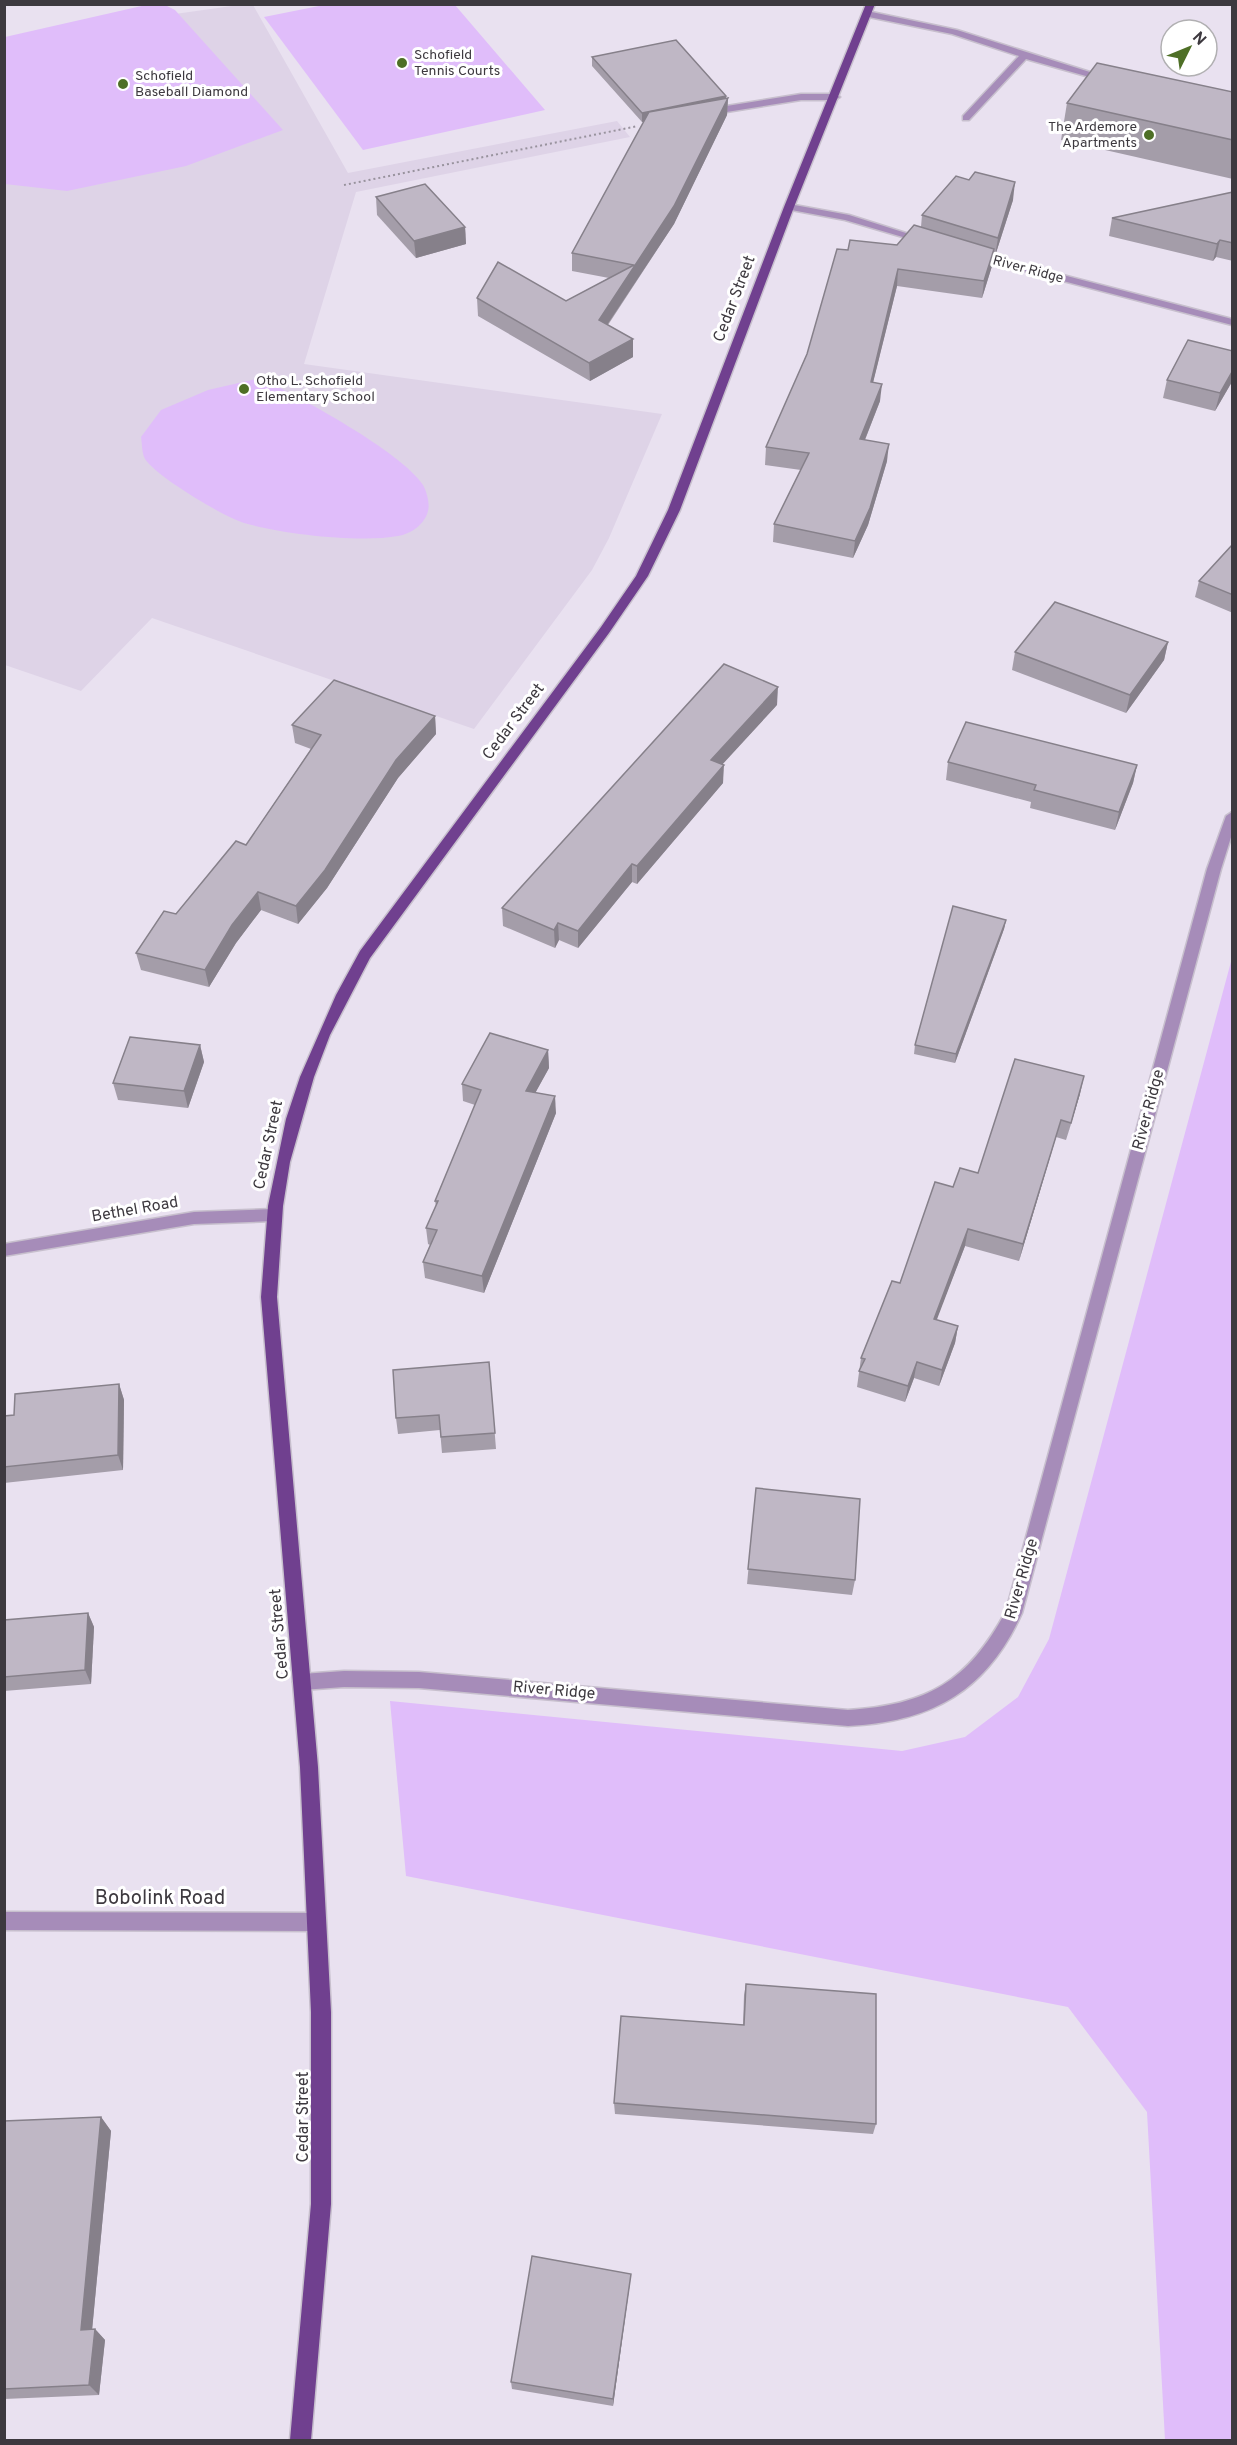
<svg xmlns="http://www.w3.org/2000/svg" width="1237" height="2445" font-family="Overpass,sans-serif">
	<style>
		.built { fill: #ded3e7 }
		.green { fill: #e0bdfa }
		.lines { fill: none; stroke-linecap: round; stroke-linejoin: round }
		.minor-casing { stroke: #c7bfcd; stroke-width: 3 }
		.major-casing { stroke: #c7bfcd; stroke-width: 3 }
		.path { stroke: #98929d; stroke-width: 2; stroke-dasharray: 2 3; stroke-linecap: butt }
		.minor { fill: #a68cb9; fill-rule: evenodd }
		.major { fill: #70408f; fill-rule: evenodd }
		.wall { fill: #a49da9 }
		.shaded-wall { fill: #86808a }
		.building { fill: #bfb7c5; stroke: #86808a; stroke-width: 1.5 }
		.poi-dot { fill: #4e6f26; stroke: #fff; stroke-width: 2 }
		.labels { text-anchor: middle; dominant-baseline: central; stroke-width: 6; stroke-linejoin: round; paint-order: stroke }
		.far-poi-label { font-size: 14px; fill: #3d393f; stroke: #fff; text-anchor: start }
		.far-street-label { font-size: 14px; fill: #3d393f; stroke: #fff }
		.street-label { font-size: 16px; fill: #3d393f; stroke: #fff }
		.near-street-label { font-size: 20px; fill: #3d393f; stroke: #fff }
	</style>
	<rect width="100%" height="100%" fill="#e9e1f0"/>
	<path class="built" d="M239 5H253L348 173 617 121 630 137 356 192 304 364 662 414 609 538 592 570 474 729 152 618 81 691 5 665 4 38Z"/>
	<g class="green">
		<path d="M146 5H165L175 10 283 130 186 166 67 191 5 184V37Z"/>
		<path d="M324 5H455L545 110 363 150 264 17Z"/>
		<path d="M260 378C298 396 402 452 423 485 427 492 430 504 428 511 425 524 411 534 398 536 360 543 282 534 244 523 224 517 157 477 145 459 142 454 142 443 141 437L161 410 208 390Z"/>
		<path d="M1232 958V2440H1165L1147 2112 1068 2007 406 1876 390 1701 902 1751 965 1737 1018 1697 1049 1639Z"/>
	</g>
	<g class="lines">
		<g class="minor-casing">
			<g id="minor">
				<path d="M867 11 957 30 1112 79 1107 82 1026 59 969 120H963V116L1019 56 952 34 864 16 863 14Z"/>
				<path d="M801 94H835L840 97 835 100H801L708 115 703 112 708 109Z"/>
				<path d="M789 204 849 215 928 240 923 243 845 220 786 209V205Z"/>
				<path d="M975 252 1232 319V325L971 257 970 255Z"/>
				<path d="M1232 812V834L1221 869 1022 1613C987 1691 932 1722 848 1726L419 1688 344 1687 302 1690 296 1688 293 1682 296 1676 302 1674 344 1671 419 1672 848 1710C927 1705 968 1682 1006 1611L1207 869 1226 816Z"/>
				<path d="M273 1209 278 1211 280 1215 278 1219 273 1221 194 1224 4 1256V1244L194 1212Z"/>
				<path d="M4 1912 316 1913 323 1916 325 1922 323 1928 316 1931 4 1930Z"/>
			</g>
		</g>
		<g class="major-casing">
			<path id="major" d="M866 4H875L794 207 680 510 648 576 609 633 370 958 330 1035 314 1077 290 1162 283 1206 277 1297 318 1767 331 2012V2204L311 2440H290L311 2204V2012L300 1767 261 1297 268 1206 286 1119 300 1077 336 995 360 951 601 627 636 576 668 510 784 207Z"/>
		</g>
		<path class="path" d="M344 185 638 126"/>
		<use href="#minor" class="minor"/>
		<use href="#major" class="major"/>
	</g>
	<g class="wall">
		<path d="M592 57 726 96V98H728L727 115 674 224 608 325 633 357 590 381 478 316 477 298 566 301 609 278 572 271V253L644 122H642L592 66Z"/>
		<path d="M1233 92V179L1061 140 1067 103Z"/>
		<path d="M1233 192V261L1216 257 1213 261 1109 236 1112 218Z"/>
		<path d="M376 197 465 227 466 244 416 258 377 215Z"/>
		<path d="M1013 200 995 256 994 255 992 266 982 298 897 286 873 382 880 401 865 440 887 461 868 525 853 558 773 542 774 524 801 470 765 465 766 447 807 354 848 250 897 245 921 227 922 215Z"/>
		<path d="M1233 351V380L1215 411 1163 398 1167 380Z"/>
		<path d="M1233 544V613L1195 597 1199 581Z"/>
		<path d="M1168 642 1164 660 1126 713 1012 670 1015 652Z"/>
		<path d="M777 705 722 764 723 783 637 884 632 882 578 948 559 940 555 948 503 926 502 908Z"/>
		<path d="M435 716 436 734 398 778 327 888 298 924 261 910 236 943 209 987 141 970 136 953 246 845 311 749 295 743 292 725Z"/>
		<path d="M948 762 1137 765 1133 783 1115 830 1030 808 1031 802 946 780Z"/>
		<path d="M1006 920 1004 929 955 1063 914 1054 915 1045Z"/>
		<path d="M200 1045 204 1062 188 1108 118 1100 113 1083Z"/>
		<path d="M548 1050 549 1068 535 1093 556 1113 484 1293 425 1278 423 1262 430 1245 428 1244 426 1228 436 1206 435 1201 475 1105 463 1101 462 1084Z"/>
		<path d="M1080 1094 1066 1140 1056 1137 1019 1261 965 1246 936 1320 958 1326 955 1343 939 1386 914 1378 905 1402 857 1387 861 1358 953 1187 978 1173Z"/>
		<path d="M489 1362 496 1449 442 1453 440 1430 398 1434 396 1418Z"/>
		<path d="M119 1384 124 1400 123 1470 4 1483V1416L14 1415Z"/>
		<path d="M756 1488 855 1580 852 1595 747 1584Z"/>
		<path d="M88 1613 94 1627 91 1684 4 1691V1620Z"/>
		<path d="M746 1984 876 2124 873 2134 615 2114 614 2103 743 2025 744 1995Z"/>
		<path d="M101 2117 111 2131 92 2330 95 2329 105 2340 99 2395 4 2399V2121Z"/>
		<path d="M630 2282 613 2406 512 2389 511 2382Z"/>
	</g>
	<g class="shaded-wall">
		<path d="M726 96V102L728 98 727 115 674 224 599 337V320L674 206 724 105 642 122V113Z"/>
		<path d="M1015 182 1013 200 995 256 998 238Z"/>
		<path d="M465 227 466 244 416 258 414 241Z"/>
		<path d="M1220 240 1216 257 1213 261 1217 244Z"/>
		<path d="M994 249 992 266 982 298 984 281Z"/>
		<path d="M898 269 897 286 869 399 871 382Z"/>
		<path d="M633 339V357L590 381 589 363Z"/>
		<path d="M1233 370V380L1215 411 1220 393Z"/>
		<path d="M882 384 880 401 858 457 860 439Z"/>
		<path d="M889 444 887 461 868 525 853 558 855 541Z"/>
		<path d="M1168 642 1164 660 1126 713 1130 695Z"/>
		<path d="M778 687 777 705 710 778 711 760Z"/>
		<path d="M435 716 436 734 398 778 327 888 298 924 296 906 396 760Z"/>
		<path d="M724 765 723 783 637 884V866Z"/>
		<path d="M1137 765 1133 783 1115 830 1119 812Z"/>
		<path d="M632 864V882L578 948V931Z"/>
		<path d="M258 892 261 910 236 943 209 987 205 970 232 925Z"/>
		<path d="M1006 920 1004 929 955 1063 956 1054Z"/>
		<path d="M558 923 559 940 555 948 554 930Z"/>
		<path d="M200 1045 204 1062 188 1108 184 1091Z"/>
		<path d="M548 1050 549 1068 527 1108 526 1091Z"/>
		<path d="M1084 1076 1080 1094 1066 1140 1071 1123Z"/>
		<path d="M555 1096 556 1113 484 1293 482 1276Z"/>
		<path d="M1061 1120 1056 1137 1019 1261 1023 1244Z"/>
		<path d="M968 1229 965 1246 931 1335 934 1319Z"/>
		<path d="M958 1326 955 1343 939 1386 942 1370Z"/>
		<path d="M917 1362 914 1378 905 1402 908 1386Z"/>
		<path d="M119 1384 124 1400 123 1470 118 1455Z"/>
		<path d="M88 1613 94 1627 91 1684 85 1670Z"/>
		<path d="M101 2117 111 2131 91 2341 81 2330Z"/>
		<path d="M631 2274 630 2282 613 2406V2399Z"/>
		<path d="M95 2329 105 2340 99 2395 89 2385Z"/>
	</g>
	<g class="building">
		<path d="M676 40 726 96 642 113 592 57Z"/>
		<path d="M1097 63 1233 92V140L1067 103Z"/>
		<path d="M728 98 674 206 599 320 633 339 589 363 477 298 498 262 566 301 634 265 572 253 649 112Z"/>
		<path d="M975 172 1015 182 998 238 922 215 956 176 969 180Z"/>
		<path d="M425 184 465 227 414 241 376 197Z"/>
		<path d="M1233 192V243L1220 240 1217 244 1112 218Z"/>
		<path d="M914 225 994 249 984 281 898 269 871 382 882 384 860 439 889 444 870 508 855 541 774 524 809 453 766 447 807 354 837 249 848 250 850 240 897 245Z"/>
		<path d="M1188 340 1233 351V370L1220 393 1167 380Z"/>
		<path d="M1233 544V595L1199 581Z"/>
		<path d="M1055 602 1168 642 1130 695 1015 652Z"/>
		<path d="M724 664 778 687 711 760 724 765 637 866 632 864 578 931 558 923 554 930 502 908Z"/>
		<path d="M334 680 435 716 396 760 325 870 296 906 258 892 232 925 205 970 136 953 164 911 176 914 236 841 246 845 321 735 292 725Z"/>
		<path d="M966 722 1137 765 1119 812 1034 790 1036 785 948 762Z"/>
		<path d="M953 906 1006 920 956 1054 915 1045Z"/>
		<path d="M490 1033 548 1050 526 1091 555 1096 482 1276 423 1262 437 1230 426 1228 438 1201H435L481 1090 462 1084Z"/>
		<path d="M130 1037 200 1045 184 1091 113 1083Z"/>
		<path d="M1015 1059 1084 1076 1071 1123 1061 1120 1023 1244 968 1229 934 1319 958 1326 942 1370 917 1362 908 1386 859 1371 865 1359 861 1358 892 1281 900 1283 935 1182 953 1187 960 1168 978 1173Z"/>
		<path d="M489 1362 495 1433 441 1437 439 1415 396 1418 393 1370Z"/>
		<path d="M119 1384 118 1455 4 1467V1416L14 1415 15 1394Z"/>
		<path d="M756 1488 860 1499 855 1580 748 1569Z"/>
		<path d="M88 1613 85 1670 4 1677V1620Z"/>
		<path d="M746 1984 876 1994V2124L614 2103 621 2016 744 2025Z"/>
		<path d="M101 2117 81 2330 95 2329 89 2385 4 2389V2121Z"/>
		<path d="M532 2256 631 2274 613 2399 511 2382Z"/>
	</g>
	<g class="poi-dot">
		<circle cx="402" cy="63" r="6"/>
		<circle cx="123" cy="84" r="6"/>
		<circle cx="1149" cy="135" r="6"/>
		<circle cx="244" cy="389" r="6"/>
	</g>
	<g class="labels">
		<g class="far-poi-label">
			<text x="414" y="55">Schofield<tspan x="414" dy="16">Tennis Courts</tspan></text>
			<text x="135" y="76">Schofield<tspan x="135" dy="16">Baseball Diamond</tspan></text>
			<text x="1137" y="127" text-anchor="end">The Ardemore<tspan x="1137" dy="16">Apartments</tspan></text>
			<text x="256" y="381">Otho L. Schofield<tspan x="256" dy="16">Elementary School</tspan></text>
		</g>
		<g class="far-street-label">
			<text transform="translate(1028 270) rotate(15)">River Ridge</text>
		</g>
		<g class="street-label">
			<text transform="translate(735 299) rotate(-69)">Cedar Street</text>
			<text transform="translate(514 722) rotate(-53)">Cedar Street</text>
			<text transform="translate(1149 1110) rotate(-75)">River Ridge</text>
			<text transform="translate(269 1145) rotate(-78)">Cedar Street</text>
			<text transform="translate(135 1210) rotate(-10)">Bethel Road</text>
			<text transform="translate(1022 1579) rotate(-74)">River Ridge</text>
			<text transform="translate(280 1634) rotate(-95)">Cedar Street</text>
			<text transform="translate(554 1691) rotate(5)">River Ridge</text>
			<text transform="translate(304 2117) rotate(-90)">Cedar Street</text>
		</g>
		<g class="near-street-label">
			<text x="160" y="1899">Bobolink Road</text>
		</g>
	</g>
	<rect width="1237" height="2445" fill="none" stroke="#3d393f" stroke-width="12"/>
	<g transform="translate(1189 48) rotate(47)"><circle r="28" fill="#ffffff" stroke="#b1b0b2" stroke-width="1.5"/>
	<path d="M0-4.5L10 22L0 15L-10 22Z" fill="#4e6f26"/>
	<text y="-9" font-size="16" font-weight="bold" text-anchor="middle" fill="#3d393f">N</text>
	</g>
</svg>
